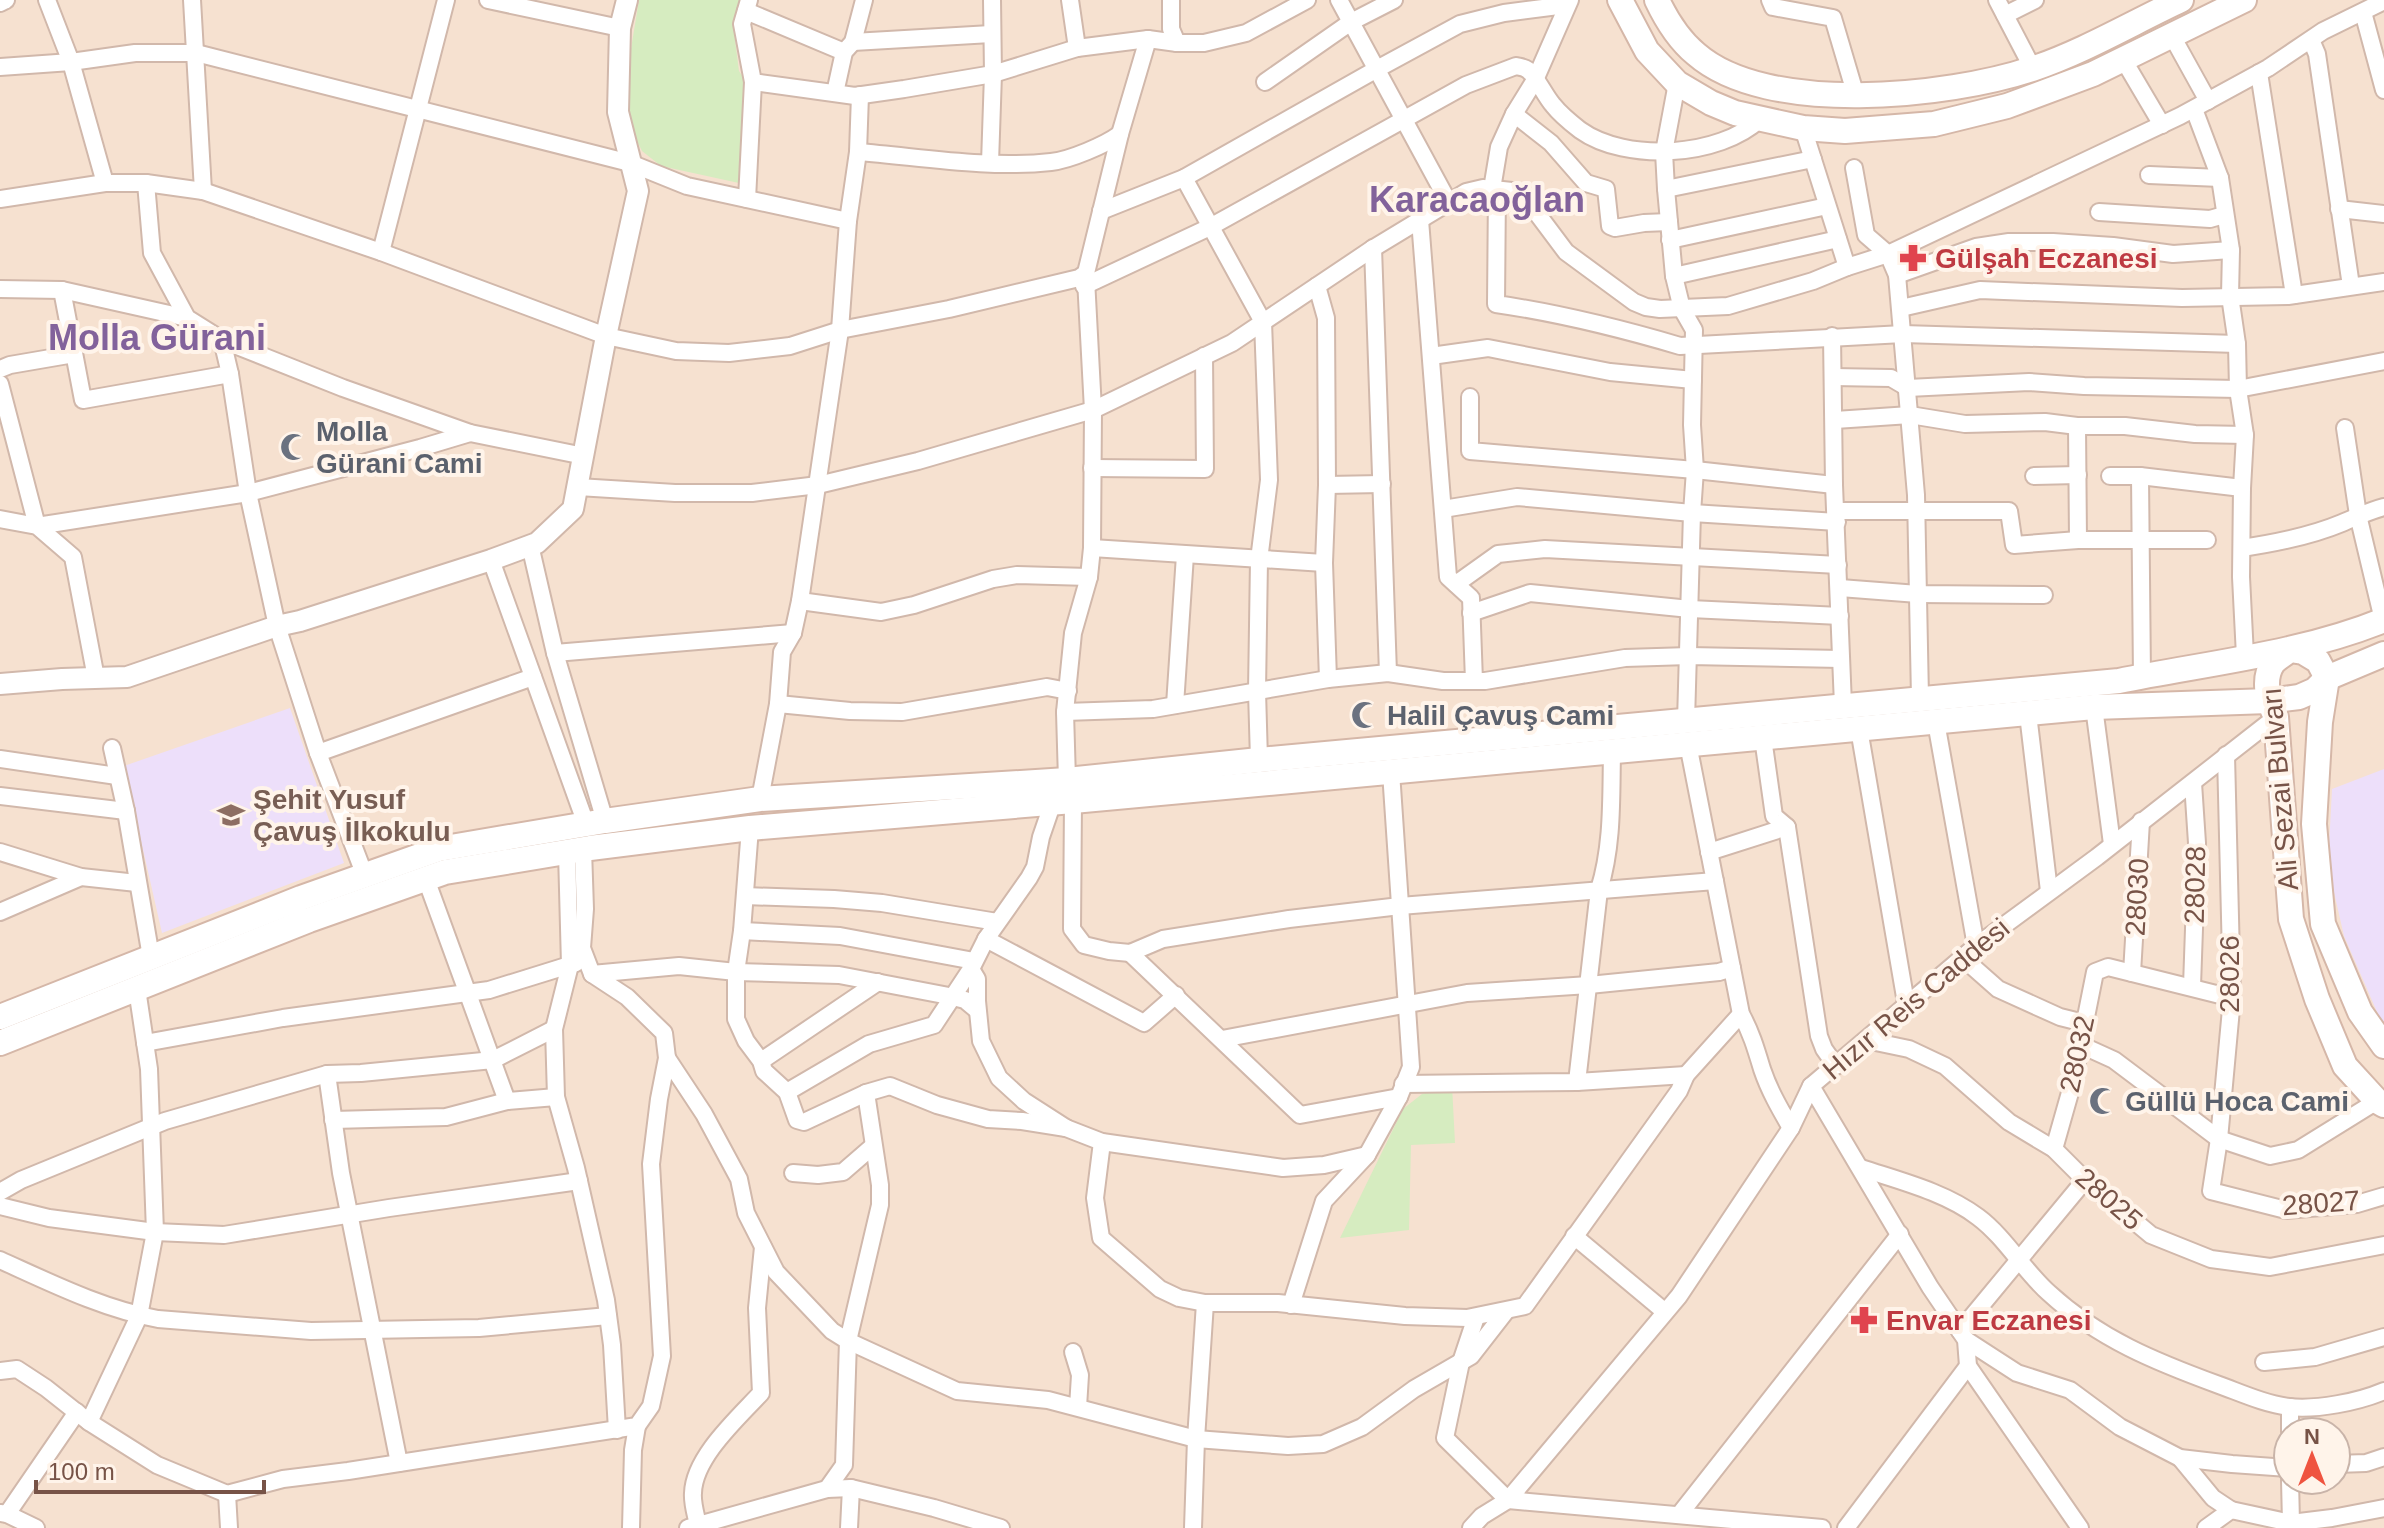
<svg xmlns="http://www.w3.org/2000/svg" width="2384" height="1528" font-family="Helvetica,sans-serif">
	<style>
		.residential { fill: #f6e1d0; fill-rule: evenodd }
		.education { fill: #eddffa }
		.green { fill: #d6ecc0 }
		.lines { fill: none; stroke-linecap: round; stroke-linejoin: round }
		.minor-casing { stroke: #d1b8ab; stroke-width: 20 }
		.tertiary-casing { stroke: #d1b8ab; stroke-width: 24 }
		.secondary-casing { stroke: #d5b7a8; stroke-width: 28 }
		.minor { stroke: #fff; stroke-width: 16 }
		.tertiary { stroke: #fff; stroke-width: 20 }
		.secondary { stroke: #fff; stroke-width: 24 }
		.labels { text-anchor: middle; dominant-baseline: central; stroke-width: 8; stroke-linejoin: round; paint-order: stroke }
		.health-label { font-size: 28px; font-weight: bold; fill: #be3a42; stroke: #fff4ea; text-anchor: start }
		.worship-label { font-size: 28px; font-weight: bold; fill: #5b616d; stroke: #fff4ea; text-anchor: start }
		.street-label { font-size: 28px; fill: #775347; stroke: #fff4ea }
		.education-label { font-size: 28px; font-weight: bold; fill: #785e54; stroke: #fff4ea; text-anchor: start }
		.district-label { font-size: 36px; font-weight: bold; fill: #82629b; stroke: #fff4ea }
	</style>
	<rect width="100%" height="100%" fill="#fdf0e2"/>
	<path class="residential" d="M0 0H2384V1528H0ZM2288 1432H2336V1480H2288Z"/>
	<g class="education">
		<path d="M290 708 344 863 162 933 124 766Z"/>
		<path d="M2384 769V1028L2344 936 2328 866 2332 789Z"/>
	</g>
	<g class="green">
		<path d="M639 0H741L734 32 739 71 751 89 748 185 661 166 642 151 630 127 626 79Z"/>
		<path d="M1452 1085 1455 1143 1411 1145 1409 1230 1340 1238 1403 1109 1422 1094Z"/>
	</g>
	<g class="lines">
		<g class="minor-casing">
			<g id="minor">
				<path d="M47 0 71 62 105 183"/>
				<path d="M192 0 203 191"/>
				<path d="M488 0 620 28"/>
				<path d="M749 0 742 24 753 82 855 96 904 89 993 74 1077 48 1148 39 1177 43H1204L1246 33 1307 0"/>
				<path d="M1070 0 1077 48"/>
				<path d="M1171 0V29L1177 43"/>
				<path d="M1339 0 1449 203"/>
				<path d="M1770 0 1773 7 1833 18 1856 96"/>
				<path d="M1997 0 2033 69"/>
				<path d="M0 3 6 0"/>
				<path d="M746 11 844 52"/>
				<path d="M2363 12 2384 90"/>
				<path d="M2005 15 2035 0"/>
				<path d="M2172 36 2208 101"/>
				<path d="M2311 40 2317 54 2351 286"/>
				<path d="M853 42 991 34"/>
				<path d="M2123 59 2162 125"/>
				<path d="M0 67 71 62 135 53H196L630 163 687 186 848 221"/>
				<path d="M2259 73 2294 295"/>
				<path d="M1265 82 1351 22 1394 0"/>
				<path d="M1677 83 1664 152 1666 189 1674 276 1682 309 1694 330 1692 425 1695 470 1692 513 1686 721"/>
				<path d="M835 93 844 52 853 42 864 0"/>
				<path d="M2194 109 2220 178 2231 250 2230 296 2237 344 2238 389 2245 435 2242 488 2241 577 2245 656"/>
				<path d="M1514 114 1551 143 1586 183 1606 189 1610 226 1615 228 1644 223 1669 222"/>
				<path d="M1803 128 1847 267"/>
				<path d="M858 152C921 157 988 169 1051 162 1070 160 1105 145 1120 134"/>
				<path d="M990 163 993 74 992 0"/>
				<path d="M1854 168 1866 235 1888 254 1897 275 1916 495 1920 698"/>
				<path d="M2149 175 2220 178"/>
				<path d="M1184 178 1263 322 1269 480 1259 560 1257 691 1259 760"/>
				<path d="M146 183 203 191 381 252 606 336 676 351 729 353 790 346 840 330 949 309 1079 278 1086 273 1120 134 1148 39"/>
				<path d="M1492 189 1499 147 1514 114 1535 80 1570 0"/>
				<path d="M1497 189 1496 304C1558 313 1619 328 1680 346L1903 334 2237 344"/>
				<path d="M1666 189 1813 159"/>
				<path d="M0 199 105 183H146L152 253 187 318 222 340 343 388 470 433 584 456"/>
				<path d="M747 199 753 82"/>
				<path d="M2339 209 2384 214"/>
				<path d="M1101 211 1184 178 1377 69 1460 24 1504 13 1566 5 1565 0"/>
				<path d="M2099 212 2210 219 2224 215"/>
				<path d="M1420 220 1448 577 1471 598 1474 681"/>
				<path d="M1670 240 1827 206"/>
				<path d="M1373 248 1388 673"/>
				<path d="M381 252 446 0"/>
				<path d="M1897 275 1976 247 2009 242H2053L2113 246 2173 254 2231 250"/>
				<path d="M1674 276 1838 239"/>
				<path d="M1084 286 1210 227 1466 85 1516 66C1520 67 1524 67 1528 70 1536 76 1545 96 1553 105 1560 114 1571 123 1580 130 1626 163 1720 157 1760 119"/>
				<path d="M1317 286 1326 318 1327 485 1324 563 1328 679"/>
				<path d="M0 289 62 290 187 318"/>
				<path d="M62 290 83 400 230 374"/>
				<path d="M1901 308 1980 290 2182 298 2288 296 2384 282"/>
				<path d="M1832 336 1834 485 1843 705"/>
				<path d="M222 340 230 374 248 493 277 626 318 753 365 876"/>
				<path d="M1431 356 1488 348 1610 372 1693 380"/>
				<path d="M0 369 10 365 74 354"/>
				<path d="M1833 377 1891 378 1908 388 2029 382 2084 386 2238 389 2384 361"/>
				<path d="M0 384 37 526 248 493 420 448 470 433"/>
				<path d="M1470 397V451L1695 470 1834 485"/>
				<path d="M1835 420 1910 415 1965 424 2045 422 2077 426H2125L2195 434 2245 435"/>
				<path d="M2077 426 2078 540"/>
				<path d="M2345 428 2358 515 2383 620"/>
				<path d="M1092 468 1205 469 1204 356"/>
				<path d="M2034 476 2078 475"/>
				<path d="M2110 476H2140L2242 488"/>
				<path d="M2140 476 2142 677"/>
				<path d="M1327 485 1382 484"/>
				<path d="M578 487 675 493H752L818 485 918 461 1093 410 1232 343 1372 249 1466 192 1483 188 1512 191 1533 208 1566 252 1634 302 1646 307 1660 309 1728 306 1813 281 1847 267 1888 254 2180 116 2268 68 2323 31 2384 1"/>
				<path d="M1443 509 1517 497 1692 513 1837 522"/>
				<path d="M1836 511H2009L2014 545 2078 540H2207"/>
				<path d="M0 519 37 526 73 557 96 678"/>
				<path d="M530 545 555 653 605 821"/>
				<path d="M1092 548 1324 563"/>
				<path d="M2242 548C2276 543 2311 536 2342 523 2356 517 2369 511 2384 507"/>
				<path d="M491 560 586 824"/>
				<path d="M1456 584 1498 554 1545 549 1838 565"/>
				<path d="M1840 588 1918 594 2044 595"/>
				<path d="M800 601 881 612 914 605 993 579 1017 575 1089 577"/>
				<path d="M1471 613 1530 593 1690 609 1840 616"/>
				<path d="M555 653 793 633"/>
				<path d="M778 704 850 711 902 712 1047 687 1068 691"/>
				<path d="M1175 705 1185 555"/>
				<path d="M2094 707 2112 844"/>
				<path d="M1065 712 1153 709 1328 679 1388 673 1443 681H1485L1625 658 1689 656 1841 659"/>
				<path d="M2028 714 2049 891"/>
				<path d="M1936 722 1976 946"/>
				<path d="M1859 729 1906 1003"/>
				<path d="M1763 738 1774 816 1787 827 1819 1036 1824 1049 1836 1066"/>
				<path d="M1688 744 1741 1014C1751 1032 1756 1049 1762 1069 1769 1090 1780 1109 1791 1128"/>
				<path d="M112 748 126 811 151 957"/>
				<path d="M318 753 533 677"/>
				<path d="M2226 755 2232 998 2219 1139 2211 1191 2286 1210 2357 1204 2384 1196"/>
				<path d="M0 759 117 776"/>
				<path d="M1067 780 1065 712 1073 633 1089 577 1092 548 1093 410 1086 279"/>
				<path d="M0 796 126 811"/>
				<path d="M760 799 778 704 782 652 793 633 800 601 840 330 848 221 858 152 860 95"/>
				<path d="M1073 801 1072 929 1084 945 1109 951 1130 953 1163 939 1289 919 1400 906 1715 881"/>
				<path d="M750 828 742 931 736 972V1019L746 1041 761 1061 764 1071 787 1092 797 1120 804 1122 866 1093 890 1086 937 1105 988 1119 1022 1121 1066 1128"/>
				<path d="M0 852 81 877 137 883"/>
				<path d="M567 852 570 965 554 1029 556 1097 576 1168 606 1300 612 1345 617 1430"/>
				<path d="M1709 852 1787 827"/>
				<path d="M426 879 507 1101"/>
				<path d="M745 896 834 899 882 903 997 922"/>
				<path d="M0 912 81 877"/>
				<path d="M742 931 840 936 974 961"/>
				<path d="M986 939 1144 1023 1176 995"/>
				<path d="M1130 953 1300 1115 1399 1097"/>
				<path d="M1964 959 1998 989 2060 1017 2084 1023"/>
				<path d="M971 969 977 979V1001L981 1041 999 1078 1024 1101 1066 1128 1102 1142 1283 1168 1324 1165 1367 1155"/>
				<path d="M2132 973 2141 821"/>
				<path d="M592 974 679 966 736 972 839 975 949 996 965 1000 977 1010"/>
				<path d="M2192 986 2197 843 2193 783"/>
				<path d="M1222 1039 1467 993 1589 985 1719 972 1732 968"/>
				<path d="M1866 1040 1909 1049 1945 1066 2009 1122 2054 1149 2085 1180 2151 1235 2211 1259 2270 1267 2384 1245"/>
				<path d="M145 1043 283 1018 489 990 576 963"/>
				<path d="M2081 1045 2114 1060 2219 1139 2270 1156 2298 1150 2377 1101"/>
				<path d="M667 1058 704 1114 739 1179 746 1213 776 1272 832 1331 848 1341 957 1391 1048 1400 1196 1439 1288 1446 1323 1444 1362 1427 1414 1389 1471 1356 1506 1311"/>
				<path d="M761 1061 878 982"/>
				<path d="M327 1074 341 1173 399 1463"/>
				<path d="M1577 1082 1599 890C1613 845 1611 798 1612 752"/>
				<path d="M1403 1084 1577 1082 1686 1075"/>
				<path d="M1811 1086 1930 1287 1966 1340 1968 1366 2080 1528"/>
				<path d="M787 1092 869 1044 934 1025 971 969 986 939 1029 878 1035 867 1041 837 1053 802"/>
				<path d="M333 1120 446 1117 507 1101 556 1097"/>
				<path d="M1102 1142 1095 1198 1101 1238 1160 1289 1179 1298 1205 1303H1278L1405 1316 1467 1318 1525 1306 1679 1091 1686 1075 1741 1014"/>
				<path d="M2054 1149 2073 1082 2095 972 2108 967 2232 998"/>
				<path d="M1861 1168C1900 1181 1945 1192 1978 1217 2005 1237 2024 1271 2049 1293 2099 1339 2156 1362 2219 1385 2241 1393 2265 1404 2289 1407 2317 1410 2358 1402 2384 1391"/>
				<path d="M793 1173 818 1175 843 1172 873 1146"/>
				<path d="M0 1192 21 1180 165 1121 327 1074 361 1073 493 1060 554 1029"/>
				<path d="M0 1206 49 1218 155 1232 224 1235 389 1208 579 1181"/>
				<path d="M1574 1236 1664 1311"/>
				<path d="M0 1260C51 1283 103 1309 158 1319L311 1331 479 1328 608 1316"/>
				<path d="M1291 1305 1324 1201 1367 1155 1399 1097 1411 1067 1391 772"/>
				<path d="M1476 1317 1461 1362 1445 1438 1508 1500 1822 1528"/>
				<path d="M1960 1331 2085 1180"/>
				<path d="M1966 1340 2017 1373 2070 1390 2120 1427 2180 1458 2232 1464 2288 1468"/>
				<path d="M1073 1352 1080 1375 1078 1407"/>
				<path d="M2264 1362 2315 1357 2384 1337"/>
				<path d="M0 1371 17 1369 46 1388 89 1422 157 1465 227 1494 283 1479 348 1471 637 1426 651 1406 662 1356 651 1164 659 1099 667 1058 664 1033 627 997 592 974 582 948 585 909 583 849"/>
				<path d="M2290 1407V1432"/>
				<path d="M89 1422 139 1316 155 1232 149 1069 137 989"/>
				<path d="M2180 1458 2213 1498 2231 1510"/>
				<path d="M2336 1464 2366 1463 2384 1457"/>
				<path d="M827 1489 844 1465 848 1341 880 1205V1185L866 1093"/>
				<path d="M227 1494 229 1528"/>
				<path d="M0 1513 7 1514 36 1528"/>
				<path d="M7 1514 77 1412"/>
				<path d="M1679 1515 1900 1234"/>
				<path d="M698 1525C696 1515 692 1503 693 1493 694 1457 738 1418 761 1393L757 1308 763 1247"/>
				<path d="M631 1528 633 1450 637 1426"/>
				<path d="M688 1528 827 1489 851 1488 934 1508 1001 1528"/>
				<path d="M849 1528 851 1488"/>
				<path d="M1193 1528 1196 1439 1205 1303"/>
				<path d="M1471 1528 1482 1516 1508 1500 1679 1296 1791 1128 1811 1086 1976 946 2097 857 2276 717"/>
				<path d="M1846 1528 1968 1366"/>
				<path d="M2206 1528 2231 1510 2291 1523 2332 1518 2384 1508"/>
				<path d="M2288 1528 2291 1523 2290 1480"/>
			</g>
		</g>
		<g class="tertiary-casing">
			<path id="tertiary" d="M0 684 62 679 127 677 277 626 300 621 491 560 537 543 573 509 606 336 638 191 618 112 620 28 627 0"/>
		</g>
		<g class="secondary-casing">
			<g id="secondary">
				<path d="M1620 0 1647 51 1677 83 1711 103 1735 113 1803 128 1845 131 1934 124 2007 106 2093 74 2244 0"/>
				<path d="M1657 0C1666 19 1679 40 1696 54 1767 116 1948 97 2032 69 2083 52 2132 23 2181 0"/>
				<path d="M0 1017 301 898 439 849 605 821 760 799 1067 780 1259 760 2119 681C2208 663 2300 654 2384 620"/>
				<path d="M0 1043 309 920 445 872 590 848 750 828 1073 801 2094 707 2269 701 2299 697 2315 690 2327 678 2384 654"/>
				<path d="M2384 1046 2360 1012 2323 924 2314 824 2320 722 2327 678 2318 661 2303 652 2290 650C2285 654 2277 658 2273 663 2262 679 2268 701 2276 717L2291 919 2317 999 2345 1066 2377 1101 2384 1105"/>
			</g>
		</g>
		<use href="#minor" class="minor"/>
		<use href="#tertiary" class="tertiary"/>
		<use href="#secondary" class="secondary"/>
	</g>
	<defs>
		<g id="pharmacy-bare" transform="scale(2.16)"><path d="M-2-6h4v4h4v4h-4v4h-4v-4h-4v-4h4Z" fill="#e0444e" stroke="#fff4ea" stroke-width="2.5" paint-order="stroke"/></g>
		<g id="mosque-bare" transform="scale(2.16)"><path d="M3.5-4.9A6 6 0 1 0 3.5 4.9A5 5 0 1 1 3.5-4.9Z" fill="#6b7280" stroke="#fff4ea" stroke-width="2.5" paint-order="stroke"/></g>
		<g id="school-bare" transform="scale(2.16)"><path d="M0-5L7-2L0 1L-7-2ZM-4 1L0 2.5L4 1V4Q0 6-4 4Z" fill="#8d6e63" stroke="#fff4ea" stroke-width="2.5" paint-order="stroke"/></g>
	</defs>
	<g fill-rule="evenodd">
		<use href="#pharmacy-bare" x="1913" y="258"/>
		<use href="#mosque-bare" x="294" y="447"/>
		<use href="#mosque-bare" x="1365" y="715"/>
		<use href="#school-bare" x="231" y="815"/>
		<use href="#mosque-bare" x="2103" y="1101"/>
		<use href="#pharmacy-bare" x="1864" y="1320"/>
	</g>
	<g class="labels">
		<g class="health-label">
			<text x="1935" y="258">Gülşah Eczanesi</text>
			<text x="1886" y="1320">Envar Eczanesi</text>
		</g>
		<g class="worship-label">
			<text x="316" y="431">Molla<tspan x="316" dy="32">Gürani Cami</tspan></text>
			<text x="1387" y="715">Halil Çavuş Cami</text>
			<text x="2125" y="1101">Güllü Hoca Cami</text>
		</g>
		<g class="street-label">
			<text transform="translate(2280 789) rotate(-95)">Ali Sezai Bulvarı</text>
			<text transform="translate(2195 885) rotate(-89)">28028</text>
			<text transform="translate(2137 897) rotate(-87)">28030</text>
			<text transform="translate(2229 974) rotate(-90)">28026</text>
			<text transform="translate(1916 999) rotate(-40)">Hızır Reis Caddesi</text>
			<text transform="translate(2077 1054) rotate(-78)">28032</text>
			<text transform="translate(2109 1199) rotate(41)">28025</text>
			<text transform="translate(2321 1203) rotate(-4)">28027</text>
		</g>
		<g class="education-label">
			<text x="253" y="799">Şehit Yusuf<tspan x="253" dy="32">Çavuş İlkokulu</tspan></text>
		</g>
		<g class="district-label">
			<text x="1477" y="199">Karacaoğlan</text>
			<text x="157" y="337">Molla Gürani</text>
		</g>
	</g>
	<g transform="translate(2312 1456)"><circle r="38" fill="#fff4ea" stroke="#c9b4a9" stroke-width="2"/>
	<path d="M0-6L14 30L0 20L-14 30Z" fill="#ef5440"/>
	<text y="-12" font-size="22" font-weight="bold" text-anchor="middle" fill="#775347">N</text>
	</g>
	<path d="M36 1480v12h228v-12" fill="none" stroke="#775347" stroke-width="4"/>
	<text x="48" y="1480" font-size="24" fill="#775347" stroke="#fff4ea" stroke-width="6" paint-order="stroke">100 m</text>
</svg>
